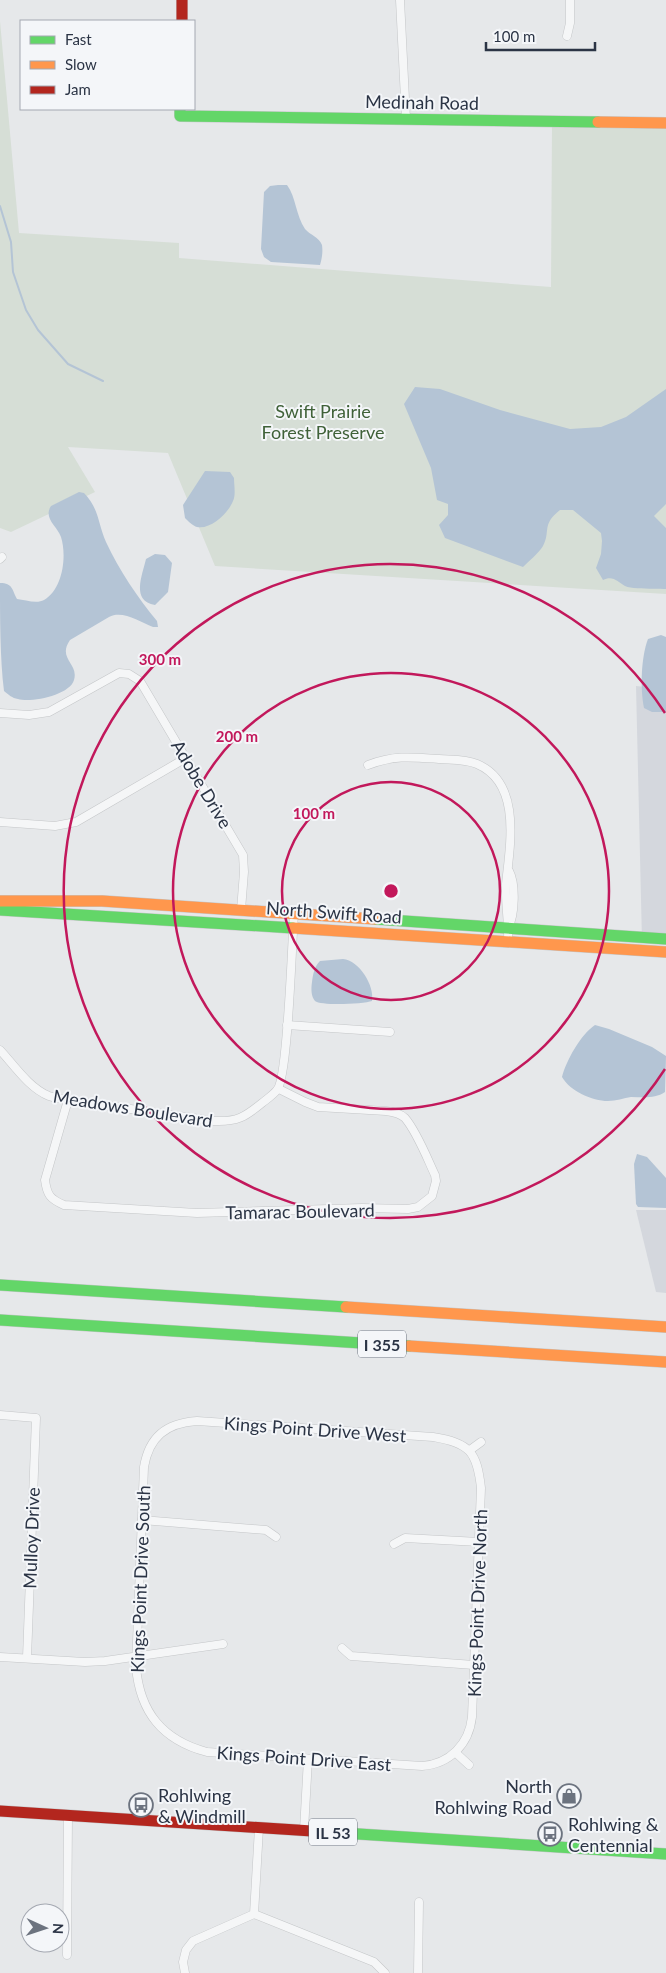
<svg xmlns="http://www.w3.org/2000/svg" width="666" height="1973" font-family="Lato,sans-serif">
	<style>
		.built { fill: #d4d7dd }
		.green { fill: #d6ded6 }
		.water { fill: #b4c4d5 }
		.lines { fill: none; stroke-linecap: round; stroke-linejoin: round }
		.stream { stroke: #b4c4d5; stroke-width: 2 }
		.street-casing { stroke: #c4c6c8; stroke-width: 9 }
		.fast-casing { stroke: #c4c6c8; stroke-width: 12 }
		.slow-casing { stroke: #c4c6c8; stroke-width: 12 }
		.jam-casing { stroke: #c4c6c8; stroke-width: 12 }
		.street { stroke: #f5f6f7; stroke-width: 8 }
		.fast { stroke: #63d668; stroke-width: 11 }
		.slow { stroke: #ff974d; stroke-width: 11 }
		.jam { stroke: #b3261e; stroke-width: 11 }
		.ring { fill: none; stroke: #c2185b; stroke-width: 2.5 }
		.labels { text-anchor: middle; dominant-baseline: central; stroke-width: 4; stroke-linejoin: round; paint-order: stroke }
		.shield { fill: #f4f6f9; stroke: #676e7b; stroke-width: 1 }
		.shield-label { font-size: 16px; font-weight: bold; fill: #2b3445 }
		.street-label { font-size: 18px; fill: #2b3445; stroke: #f4f6f9 }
		.park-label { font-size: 18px; fill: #3f6138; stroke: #f4f6f9 }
		.poi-label { font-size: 18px; fill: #2b3445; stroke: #f4f6f9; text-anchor: start }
		.centre { fill: #c2185b; stroke: #f4f6f9; stroke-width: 2.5 }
		.ring-label { font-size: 15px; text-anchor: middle; font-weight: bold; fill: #c2185b; stroke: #f4f6f9; stroke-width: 4; stroke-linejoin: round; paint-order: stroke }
	</style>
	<rect width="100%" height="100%" fill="#e6e8ea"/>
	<g class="built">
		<path d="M636 686 666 689V943L642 941Z"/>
		<path d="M636 1210H666V1293L656 1292Z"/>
	</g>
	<path class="green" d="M0 21 19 233 179 243V258L551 287 552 123 666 129V594L215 566 168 453 68 447 95 492 11 532 0 528Z"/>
	<g class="water">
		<path d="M278 185H287C296 197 296 216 305 229 310 235 319 237 322 245 323 252 322 258 320 265L271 262 264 257 261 249 264 192 270 186Z"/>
		<path d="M415 387 440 389 500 410 570 429 601 427 626 417 666 389V504L654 516 666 528V589C656 588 634 590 625 586 618 582 613 575 603 580L596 568 601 554 602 541 601 533 573 510H560C541 525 551 531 543 546 538 554 529 561 523 567L445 538 439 525 448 515V504L437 500 431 468 404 404Z"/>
		<path d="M205 471 230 472 234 478C234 485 236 495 233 501 229 512 211 530 197 527 193 526 188 521 185 518L183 505Z"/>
		<path d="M79 492 84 493C99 508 98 524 106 542 119 570 138 598 157 621L158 627H153C139 622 123 610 109 617L70 640C57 659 79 663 74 680 70 695 31 703 18 699 12 698 9 695 4 691 0 659 0 616 0 583 13 583 12 590 17 599 25 600 37 604 44 600 63 589 67 556 61 537 57 526 43 518 51 506Z"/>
		<path d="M155 554 165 555 172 563 168 592 155 605C131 601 142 576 146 559Z"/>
		<path d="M661 635 666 637V712H652L644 708C640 689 641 657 648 639Z"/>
		<path d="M343 959C359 960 375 986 372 1001 364 1004 321 1006 315 1001 311 996 311 989 312 982 313 975 314 967 320 961Z"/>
		<path d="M595 1025 609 1029 652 1047 666 1056 665 1092C655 1099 643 1097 631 1097 624 1098 616 1101 608 1101 592 1101 570 1091 562 1077 566 1061 581 1034 595 1025Z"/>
		<path d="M637 1154 647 1157 666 1178V1208L638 1207 636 1204 634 1164Z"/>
	</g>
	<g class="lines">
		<path class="stream" d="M0 206 11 242 13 272 26 310 38 330 68 364 103 381"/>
		<g class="street-casing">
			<g id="street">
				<path d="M400 0 406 119"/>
				<path d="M567 36 570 23V0"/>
				<path d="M0 559 2 557"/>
				<path d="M0 713 29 715 49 712 119 673 129 674 140 681 243 855 244 872 241 910"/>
				<path d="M368 765C395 755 411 757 439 759 452 760 465 759 477 764 522 783 510 845 506 884 505 903 509 922 508 941"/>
				<path d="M0 822 55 826 76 822 186 758"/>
				<path d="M508 928C515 915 516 884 509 871"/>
				<path d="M287 1025 390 1032"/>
				<path d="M0 1050C14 1065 29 1088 49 1096 55 1098 62 1099 68 1100L214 1121C237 1122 245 1117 262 1103 267 1099 273 1095 277 1090 288 1078 292 940 294 914"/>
				<path d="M68 1100 45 1180C47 1195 50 1199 64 1205L197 1213 362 1208 408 1209 418 1207 432 1196 436 1181 435 1175C427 1158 417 1132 405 1118 400 1113 393 1112 386 1111L318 1107 305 1102 279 1089"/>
				<path d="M0 1415 36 1418 27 1658"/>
				<path d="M197 1421 433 1437C470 1443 477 1452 481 1488L472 1717C469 1744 450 1764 422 1766L207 1752C162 1740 140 1712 136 1667L144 1467C149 1437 166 1423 197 1421Z"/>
				<path d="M470 1450 481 1442"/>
				<path d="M142 1520 266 1530 276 1537"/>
				<path d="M394 1544 405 1538 479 1542"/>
				<path d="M342 1648 351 1656 474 1665"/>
				<path d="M0 1657 85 1662 105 1661 223 1644"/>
				<path d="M456 1753 469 1765"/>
				<path d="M304 1830 308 1759"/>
				<path d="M254 1914 374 1962 385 1973"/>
				<path d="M67 1955 68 1815"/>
				<path d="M185 1973 183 1962 186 1950 193 1941 254 1914 259 1828"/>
				<path d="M418 1973 419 1902"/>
			</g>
		</g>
		<g class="fast-casing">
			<g id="fast">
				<path d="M180 109V116L598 122"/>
				<path d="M0 910 293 928"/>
				<path d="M375 919 666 939"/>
				<path d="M0 1285 346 1307"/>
				<path d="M0 1320 409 1346"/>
				<path d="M343 1833 666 1854"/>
			</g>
		</g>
		<g class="slow-casing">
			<g id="slow">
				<path d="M598 122 666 123"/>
				<path d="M0 901H102L375 919"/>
				<path d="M293 928 666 952"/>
				<path d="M346 1307 666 1327"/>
				<path d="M409 1346 666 1362"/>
			</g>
		</g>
		<g class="jam-casing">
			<g id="jam">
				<path d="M182 0V21"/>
				<path d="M0 1811 343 1833"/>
			</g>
		</g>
		<use href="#street" class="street"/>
		<use href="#fast" class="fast"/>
		<use href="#slow" class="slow"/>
		<use href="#jam" class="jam"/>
	</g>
	<g class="ring">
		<circle cx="391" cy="891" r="109"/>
		<circle cx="391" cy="891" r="218"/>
		<path d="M665 1069A327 327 0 1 1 665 713"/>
	</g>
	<defs>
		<g id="shop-ring" transform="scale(1.25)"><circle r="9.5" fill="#f4f6f9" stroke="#6c737f" stroke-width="1.5"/><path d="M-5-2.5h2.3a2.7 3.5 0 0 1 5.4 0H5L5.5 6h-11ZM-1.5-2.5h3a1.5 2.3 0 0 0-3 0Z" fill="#6c737f"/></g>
		<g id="bus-ring" transform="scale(1.25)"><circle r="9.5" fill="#f4f6f9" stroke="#6c737f" stroke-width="1.5"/><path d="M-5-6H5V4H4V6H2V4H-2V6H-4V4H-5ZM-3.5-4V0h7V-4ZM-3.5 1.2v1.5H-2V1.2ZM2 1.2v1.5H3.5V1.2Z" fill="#6c737f"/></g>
	</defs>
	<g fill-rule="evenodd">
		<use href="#shop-ring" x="569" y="1796"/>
		<use href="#bus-ring" x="141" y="1805"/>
		<use href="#bus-ring" x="550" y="1834"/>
	</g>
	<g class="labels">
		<g class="shield">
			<rect x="358" y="1330.5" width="48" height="27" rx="4"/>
			<rect x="309" y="1818.5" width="48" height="27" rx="4"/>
		</g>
		<g class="shield-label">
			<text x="382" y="1344">I 355</text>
			<text x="333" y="1832">IL 53</text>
		</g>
		<g class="street-label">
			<text transform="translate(422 102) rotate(1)">Medinah Road</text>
			<text transform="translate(202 784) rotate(59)">Adobe Drive</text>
			<text transform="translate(334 912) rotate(4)">North Swift Road</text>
			<text transform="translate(133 1108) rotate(9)">Meadows Boulevard</text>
			<text transform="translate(300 1211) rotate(-1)">Tamarac Boulevard</text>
			<text transform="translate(315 1429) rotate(4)">Kings Point Drive West</text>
			<text transform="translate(31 1538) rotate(-88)">Mulloy Drive</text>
			<text transform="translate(140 1579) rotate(-88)">Kings Point Drive South</text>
			<text transform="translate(477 1603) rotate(-88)">Kings Point Drive North</text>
			<text transform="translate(304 1758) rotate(4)">Kings Point Drive East</text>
		</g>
		<g class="park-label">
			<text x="323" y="411">Swift Prairie<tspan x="323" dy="21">Forest Preserve</tspan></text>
		</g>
		<g class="poi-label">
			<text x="552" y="1786" text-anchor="end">North<tspan x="552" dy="21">Rohlwing Road</tspan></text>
			<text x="158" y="1795">Rohlwing<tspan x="158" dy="21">&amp; Windmill</tspan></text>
			<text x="568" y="1824">Rohlwing &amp;<tspan x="568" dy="21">Centennial</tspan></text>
		</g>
	</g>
	<circle cx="391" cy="891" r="8" class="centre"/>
	<g class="ring-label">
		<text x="160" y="665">300 m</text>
		<text x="237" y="742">200 m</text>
		<text x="314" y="819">100 m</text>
	</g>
	<rect x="20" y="20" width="175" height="90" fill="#f4f6f9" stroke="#a4a8b1"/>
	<rect x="30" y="36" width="25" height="8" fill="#63d668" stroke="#a4a8b1"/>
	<text x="65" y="45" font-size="15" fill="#2b3445">Fast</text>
	<rect x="30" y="61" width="25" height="8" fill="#ff974d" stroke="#a4a8b1"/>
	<text x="65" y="70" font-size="15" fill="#2b3445">Slow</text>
	<rect x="30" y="86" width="25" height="8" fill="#b3261e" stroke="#a4a8b1"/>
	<text x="65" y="95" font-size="15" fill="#2b3445">Jam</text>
	<g transform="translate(45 1928) rotate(93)"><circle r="24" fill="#f4f6f9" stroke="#a4a8b1"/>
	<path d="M0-4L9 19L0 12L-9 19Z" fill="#6c737f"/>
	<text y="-8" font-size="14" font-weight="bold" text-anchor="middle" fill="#2b3445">N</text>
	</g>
	<path d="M486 42v8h109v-8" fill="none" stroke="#2b3445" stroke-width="2.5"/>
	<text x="493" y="42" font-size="15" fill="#2b3445" stroke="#f4f6f9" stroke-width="4" paint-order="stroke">100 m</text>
</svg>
